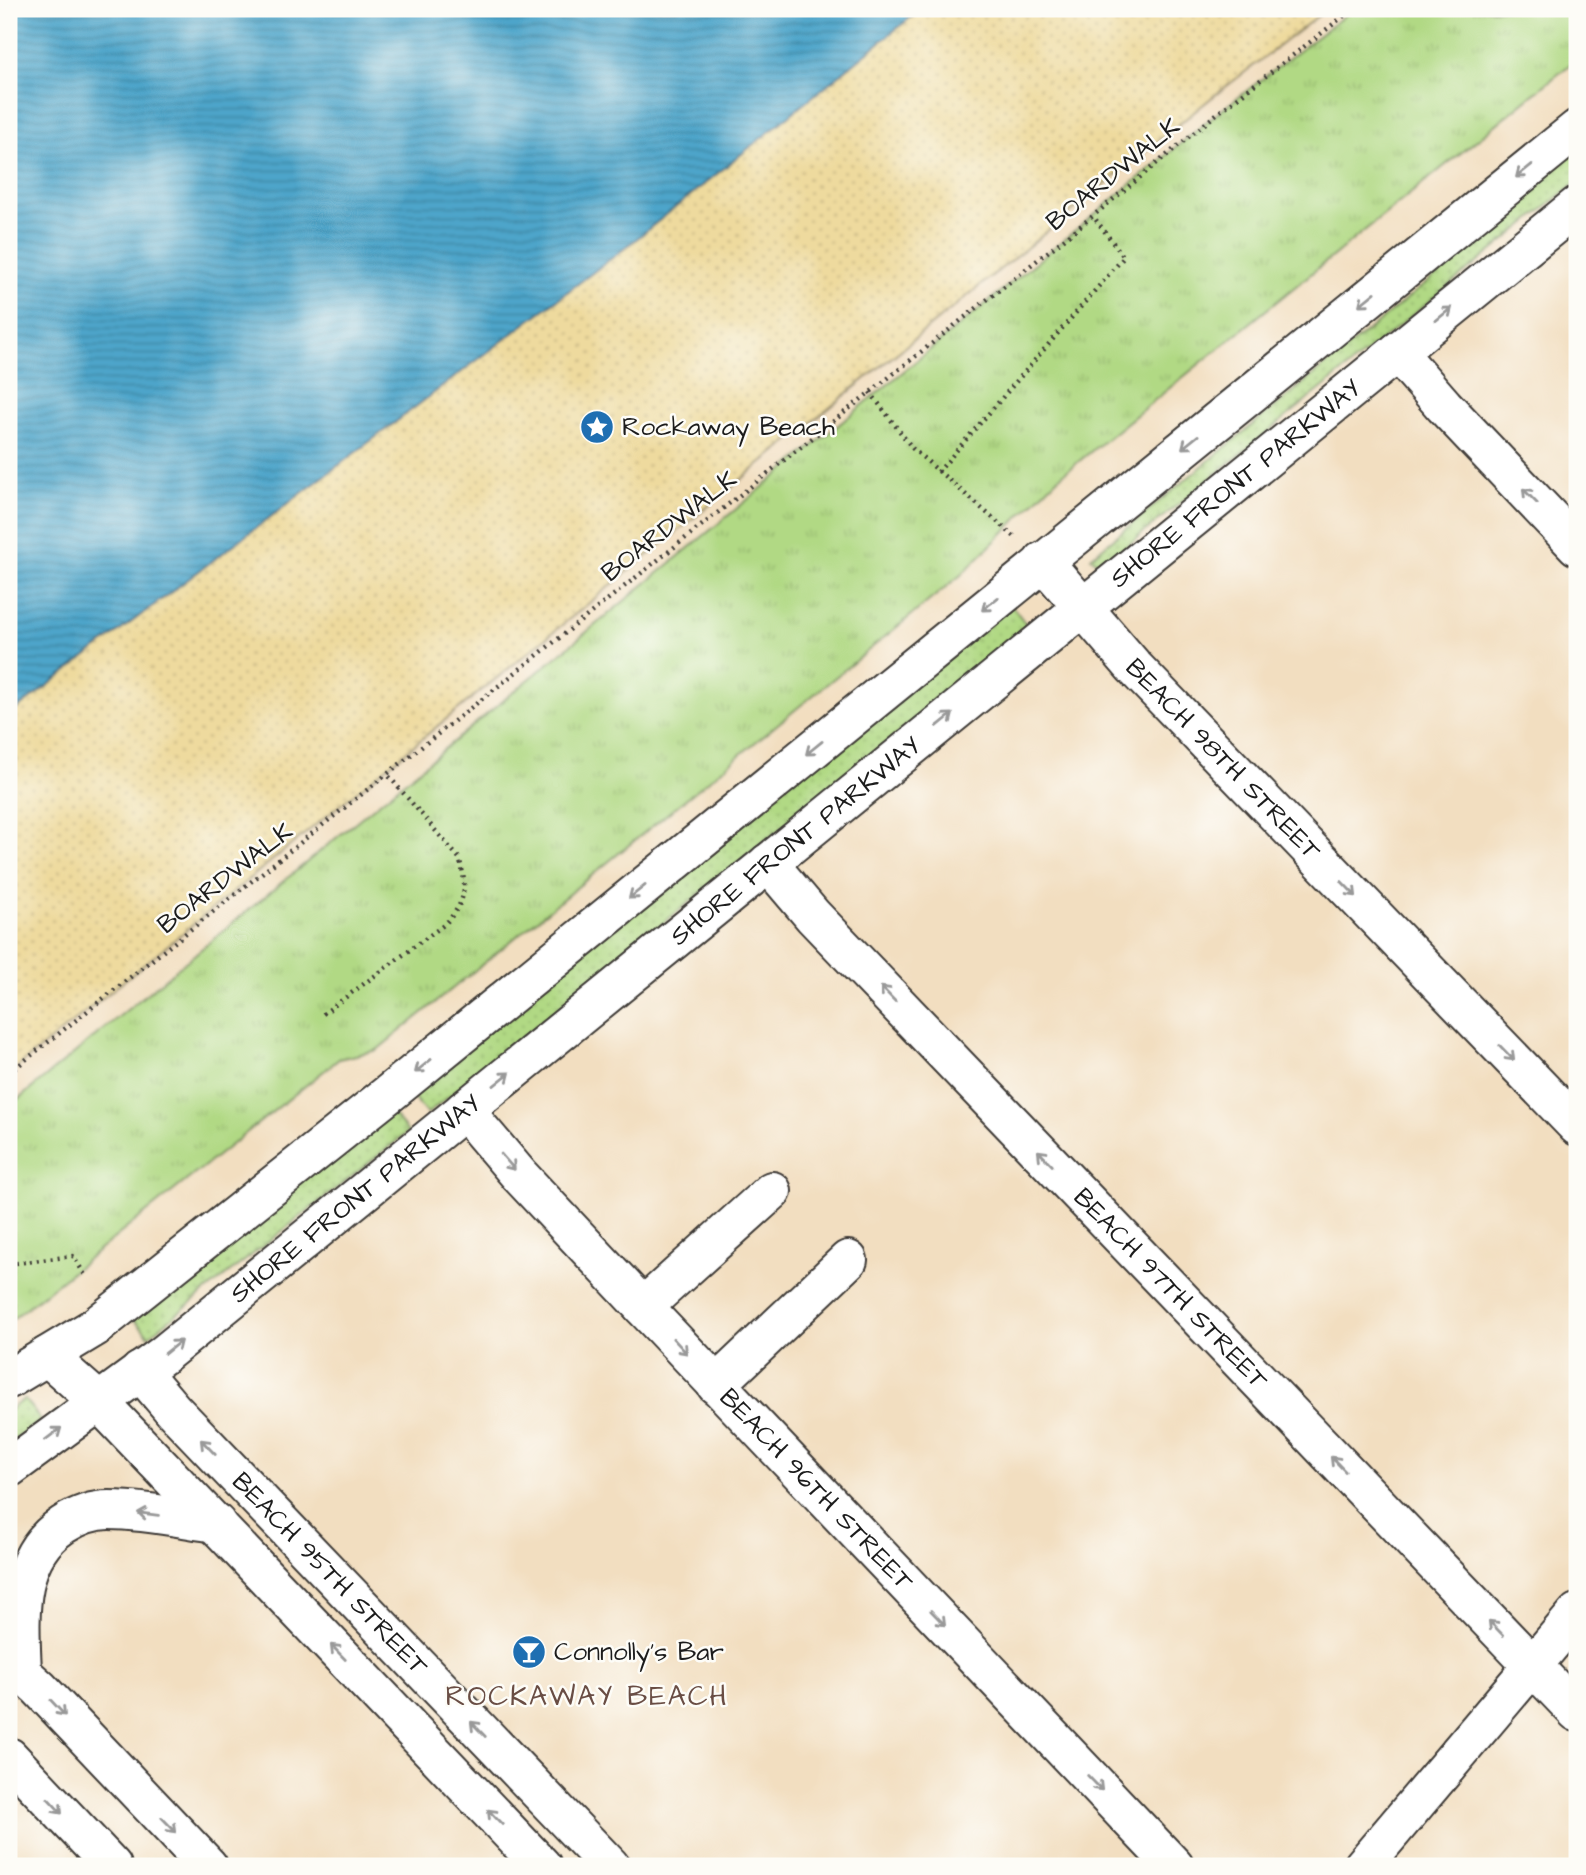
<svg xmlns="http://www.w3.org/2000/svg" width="1586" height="1875" font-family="'Architects Daughter',sans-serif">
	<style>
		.grass { fill: url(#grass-dots); stroke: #667a50; stroke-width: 2 }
		.sand { fill: url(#sand-dots); stroke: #857b5d; stroke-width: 2 }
		.park { fill: url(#park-tufts); stroke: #667a50; stroke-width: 2 }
		.water { fill: url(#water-rules); stroke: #346073; stroke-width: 2 }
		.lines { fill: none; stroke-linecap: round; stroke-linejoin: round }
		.minor-casing { stroke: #3c3935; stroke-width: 42 }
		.path { stroke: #3c3935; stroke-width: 4.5; stroke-dasharray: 2 5; stroke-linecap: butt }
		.minor { stroke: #fff; stroke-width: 38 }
		.oneway { stroke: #999 }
		.labels { text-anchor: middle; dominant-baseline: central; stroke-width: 5; stroke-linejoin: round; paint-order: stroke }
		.street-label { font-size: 26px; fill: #1c1c1c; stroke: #fdfcf7 }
		.poi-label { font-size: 26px; fill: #1c1c1c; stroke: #fdfcf7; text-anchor: start }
		.neighbourhood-label { font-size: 28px; letter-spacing: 2px; fill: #694d44; stroke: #fdfcf7 }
	</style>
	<defs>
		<pattern id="grass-dots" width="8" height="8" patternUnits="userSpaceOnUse" patternTransform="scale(1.75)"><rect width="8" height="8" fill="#b1d984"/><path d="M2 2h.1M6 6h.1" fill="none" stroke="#98ba71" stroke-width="1.8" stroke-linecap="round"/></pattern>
		<pattern id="sand-dots" width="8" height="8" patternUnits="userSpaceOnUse" patternTransform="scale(1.75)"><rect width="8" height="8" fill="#eeda9e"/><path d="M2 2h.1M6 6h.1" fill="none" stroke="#ccba88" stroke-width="1.8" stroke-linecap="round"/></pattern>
		<pattern id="park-tufts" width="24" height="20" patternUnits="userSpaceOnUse" patternTransform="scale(1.75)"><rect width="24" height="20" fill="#b1d984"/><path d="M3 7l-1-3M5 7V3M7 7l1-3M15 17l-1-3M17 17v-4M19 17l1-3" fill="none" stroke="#98ba71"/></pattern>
		<pattern id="water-rules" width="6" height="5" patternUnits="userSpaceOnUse" patternTransform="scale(1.75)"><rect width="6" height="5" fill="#4da5ca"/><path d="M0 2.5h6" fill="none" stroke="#3f86a3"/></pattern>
	</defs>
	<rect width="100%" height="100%" fill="#fdfcf7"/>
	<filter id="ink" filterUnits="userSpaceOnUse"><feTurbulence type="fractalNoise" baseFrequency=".0143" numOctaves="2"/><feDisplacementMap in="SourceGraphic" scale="14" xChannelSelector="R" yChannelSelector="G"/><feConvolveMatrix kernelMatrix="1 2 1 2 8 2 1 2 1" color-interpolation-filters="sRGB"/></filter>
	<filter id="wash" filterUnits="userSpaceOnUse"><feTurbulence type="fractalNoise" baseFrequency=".00686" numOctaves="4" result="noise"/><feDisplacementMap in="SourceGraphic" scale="28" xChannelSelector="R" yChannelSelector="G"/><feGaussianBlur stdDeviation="1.57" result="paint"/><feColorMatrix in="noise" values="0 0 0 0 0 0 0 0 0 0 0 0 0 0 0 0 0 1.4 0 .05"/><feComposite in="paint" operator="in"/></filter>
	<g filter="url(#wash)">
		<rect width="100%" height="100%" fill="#f2dec0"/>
		<g class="grass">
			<path d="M1577 142V182L1102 566 1091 557 1453 261 1490 211Z"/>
			<path d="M1010 603 1029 628 427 1114 408 1091Z"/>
			<path d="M387 1107 408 1132 149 1336 129 1314Z"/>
			<path d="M24 1399 41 1420 9 1444V1410Z"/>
		</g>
		<path class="sand" d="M921 9H1327L1210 99 9 1074V715L625 248Z"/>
		<path class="park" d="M1353 9H1577V59L1057 479 961 575 377 1050 339 1059 9 1322V1107L1219 112Z"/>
		<path class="water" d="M9 9H921L625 248 9 715Z"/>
	</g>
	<g filter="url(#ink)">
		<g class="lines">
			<g class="minor-casing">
				<g id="minor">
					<path d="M1397 352 1444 406 1577 546"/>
					<path id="s1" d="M1043 561 1134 667 1577 1126"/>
					<path id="s2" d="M768 863 813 916 1577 1712"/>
					<path id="s3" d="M464 1110 520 1176 643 1307 1174 1866"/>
					<path d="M643 1307 772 1191"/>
					<path d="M47 1356 98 1401 542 1866"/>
					<path id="s4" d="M140 1371 173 1410 610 1866"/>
					<path d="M9 1379 95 1327 391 1092 1577 129"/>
					<path d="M716 1385 848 1260"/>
					<path id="s5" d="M9 1468 163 1355 1577 206"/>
					<path d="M9 1661 39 1688 208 1866"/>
					<path d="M22 1672C20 1620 13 1558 63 1525 77 1516 93 1510 109 1510 144 1510 181 1518 216 1523"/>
					<path d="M9 1757 112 1866"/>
					<path d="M1363 1866 1577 1613"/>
				</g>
			</g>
			<g class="path">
				<path d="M870 392 913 449 1016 538"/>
				<path d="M938 472 1124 257 1093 216"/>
				<path d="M323 1014 445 924C466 901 468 888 459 858L387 774"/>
				<path d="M9 1073 1093 216 1219 112 1353 9"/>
				<path d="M9 1264 73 1256 85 1275"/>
			</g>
			<use href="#minor" class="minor"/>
		</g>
		<defs><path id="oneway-shaft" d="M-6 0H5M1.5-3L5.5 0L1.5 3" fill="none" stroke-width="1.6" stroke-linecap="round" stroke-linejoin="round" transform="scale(1.75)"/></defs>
		<g class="oneway">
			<use href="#oneway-shaft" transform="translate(1524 171) rotate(141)"/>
			<use href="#oneway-shaft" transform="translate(1367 299) rotate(141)"/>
			<use href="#oneway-shaft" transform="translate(1444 314) rotate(-39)"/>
			<use href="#oneway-shaft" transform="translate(1190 442) rotate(141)"/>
			<use href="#oneway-shaft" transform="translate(1530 496) rotate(-134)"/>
			<use href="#oneway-shaft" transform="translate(990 604) rotate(141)"/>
			<use href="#oneway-shaft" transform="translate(945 720) rotate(-39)"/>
			<use href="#oneway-shaft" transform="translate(814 748) rotate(141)"/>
			<use href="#oneway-shaft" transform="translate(1349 889) rotate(46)"/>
			<use href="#oneway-shaft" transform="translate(637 892) rotate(141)"/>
			<use href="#oneway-shaft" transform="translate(888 994) rotate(-134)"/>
			<use href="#oneway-shaft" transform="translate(1507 1053) rotate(46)"/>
			<use href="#oneway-shaft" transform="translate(423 1066) rotate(141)"/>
			<use href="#oneway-shaft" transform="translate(502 1079) rotate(-39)"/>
			<use href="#oneway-shaft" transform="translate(1045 1158) rotate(-134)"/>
			<use href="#oneway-shaft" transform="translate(508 1162) rotate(49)"/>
			<use href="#oneway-shaft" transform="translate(680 1346) rotate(47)"/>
			<use href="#oneway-shaft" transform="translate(173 1347) rotate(-39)"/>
			<use href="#oneway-shaft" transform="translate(53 1434) rotate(-37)"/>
			<use href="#oneway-shaft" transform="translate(208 1447) rotate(-134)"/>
			<use href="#oneway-shaft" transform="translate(1338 1464) rotate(-134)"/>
			<use href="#oneway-shaft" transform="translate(148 1514) rotate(-173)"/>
			<use href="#oneway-shaft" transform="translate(938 1618) rotate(46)"/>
			<use href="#oneway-shaft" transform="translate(1496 1628) rotate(-134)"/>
			<use href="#oneway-shaft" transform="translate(338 1652) rotate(-134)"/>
			<use href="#oneway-shaft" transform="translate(58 1708) rotate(47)"/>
			<use href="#oneway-shaft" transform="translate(478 1729) rotate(-134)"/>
			<use href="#oneway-shaft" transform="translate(1095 1783) rotate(46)"/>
			<use href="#oneway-shaft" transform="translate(55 1806) rotate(47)"/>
			<use href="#oneway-shaft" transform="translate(495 1817) rotate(-134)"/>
			<use href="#oneway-shaft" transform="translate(169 1825) rotate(46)"/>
		</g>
	</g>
	<defs>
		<g id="sight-disc" transform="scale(1.75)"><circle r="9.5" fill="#1f6fb2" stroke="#fdfcf7"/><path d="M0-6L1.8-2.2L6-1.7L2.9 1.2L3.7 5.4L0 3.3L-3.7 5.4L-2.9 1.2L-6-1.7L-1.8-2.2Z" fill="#fff"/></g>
		<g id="bar-disc" transform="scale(1.75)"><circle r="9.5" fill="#1f6fb2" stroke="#fdfcf7"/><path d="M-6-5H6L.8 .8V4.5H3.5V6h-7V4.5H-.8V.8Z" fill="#fff"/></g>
	</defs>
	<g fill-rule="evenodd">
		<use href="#sight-disc" x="597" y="427"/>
		<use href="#bar-disc" x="529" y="1652"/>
	</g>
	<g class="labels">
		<g class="street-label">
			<text transform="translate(1113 174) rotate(-39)">BOARDWALK</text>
			<text stroke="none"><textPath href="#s5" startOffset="1573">SHORE FRONT PARKWAY</textPath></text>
			<text transform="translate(669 526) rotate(-38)">BOARDWALK</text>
			<text stroke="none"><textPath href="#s1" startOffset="268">BEACH 98TH STREET</textPath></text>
			<text stroke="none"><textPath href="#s5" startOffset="1006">SHORE FRONT PARKWAY</textPath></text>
			<text transform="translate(225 878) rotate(-38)">BOARDWALK</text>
			<text stroke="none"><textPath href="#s5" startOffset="439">SHORE FRONT PARKWAY</textPath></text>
			<text stroke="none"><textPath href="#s2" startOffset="586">BEACH 97TH STREET</textPath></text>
			<text stroke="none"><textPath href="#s3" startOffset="518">BEACH 96TH STREET</textPath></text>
			<text stroke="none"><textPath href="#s4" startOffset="278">BEACH 95TH STREET</textPath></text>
		</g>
		<g class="poi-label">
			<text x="622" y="427">Rockaway Beach</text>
			<text x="554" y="1652">Connolly's Bar</text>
		</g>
		<g class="neighbourhood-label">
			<text x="587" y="1696">ROCKAWAY BEACH</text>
		</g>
	</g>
	<rect width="1586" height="1875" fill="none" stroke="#fdfcf7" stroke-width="35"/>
</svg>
